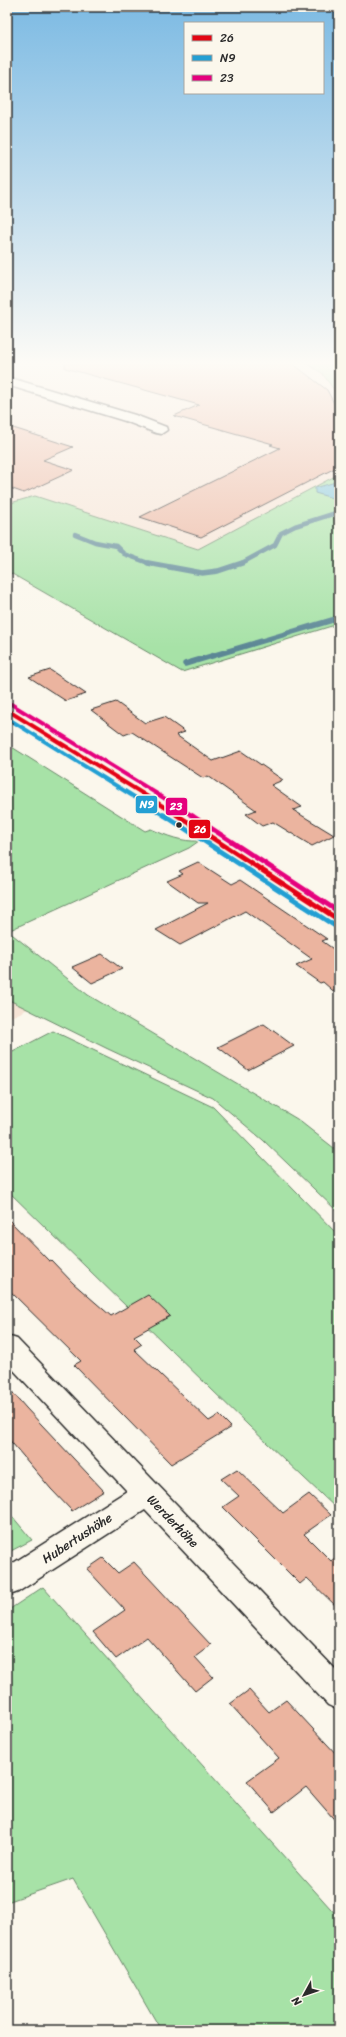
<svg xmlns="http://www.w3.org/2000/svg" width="346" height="2037" font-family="Sriracha,sans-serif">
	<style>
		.built { fill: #f6e3d5 }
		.green { fill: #a7e2a7; stroke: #698669 }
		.water { fill: #7bc4db; stroke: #5b8795 }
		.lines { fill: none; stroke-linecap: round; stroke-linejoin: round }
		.stream-far1 { stroke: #5b8795; stroke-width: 4.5 }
		.stream { stroke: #5b8795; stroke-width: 5.5 }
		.building { fill: #ebb49f; stroke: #2b2b2b }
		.minor-casing { stroke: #2b2b2b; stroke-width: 3 }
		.minor { fill: #fbf7ec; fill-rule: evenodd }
		.bus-1-far1-casing { stroke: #fbf7ec; stroke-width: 6 }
		.bus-1-casing { stroke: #fbf7ec; stroke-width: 8 }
		.bus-2-far1-casing { stroke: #fbf7ec; stroke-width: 6 }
		.bus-2-casing { stroke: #fbf7ec; stroke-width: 8 }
		.bus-3-far1-casing { stroke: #fbf7ec; stroke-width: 6 }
		.bus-3-casing { stroke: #fbf7ec; stroke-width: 8 }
		.bus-1-far1 { stroke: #e30613; stroke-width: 4 }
		.bus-1 { stroke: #e30613; stroke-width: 5 }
		.bus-2-far1 { stroke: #249fd3; stroke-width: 4 }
		.bus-2 { stroke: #249fd3; stroke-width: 5 }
		.bus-3-far1 { stroke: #e5007d; stroke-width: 4 }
		.bus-3 { stroke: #e5007d; stroke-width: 5 }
		.bus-dot { fill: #2b2b2b; stroke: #fbf7ec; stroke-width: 1.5 }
		.labels { text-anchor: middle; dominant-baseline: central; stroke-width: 3.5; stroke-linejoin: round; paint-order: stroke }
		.near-street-label { font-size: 13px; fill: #2b2b2b; stroke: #fbf7ec }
		.line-badge { stroke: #fbf7ec; stroke-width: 1.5 }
		.badge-label { font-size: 11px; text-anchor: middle; font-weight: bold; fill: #fff }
	</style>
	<rect width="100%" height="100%" fill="#fbf7ec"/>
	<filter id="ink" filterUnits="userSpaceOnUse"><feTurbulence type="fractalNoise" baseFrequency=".025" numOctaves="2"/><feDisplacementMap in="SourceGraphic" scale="8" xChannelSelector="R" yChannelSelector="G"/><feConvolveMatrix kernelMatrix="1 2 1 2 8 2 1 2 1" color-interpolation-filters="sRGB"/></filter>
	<g filter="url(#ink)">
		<g class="built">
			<path d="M7 363H306L322 373 339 397V474L198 549 35 496 7 504Z"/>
			<path d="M7 999 28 1009 7 1019Z"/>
		</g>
		<g class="green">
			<path d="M306 363H339V397L322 373Z"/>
			<path d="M339 474V626L335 625 182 672 7 571V504L35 496 198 549Z"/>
			<path d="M7 744 145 831 151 829C167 836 182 842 199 841L189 848 8 931 88 995 297 1119 339 1152V1213L263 1140 213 1098 108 1049 7 999Z"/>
			<path d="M53 1031 213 1107 339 1236V1511L249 1426 7 1190V1055Z"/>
			<path d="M7 1510 32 1540 7 1553Z"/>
			<path d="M43 1587 339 1918V2030H161L73 1879 7 1902V1611Z"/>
		</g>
		<path class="water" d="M339 481V500L315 493V488Z"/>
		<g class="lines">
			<g class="stream-far1">
				<path d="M75 534 95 542 116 546 124 554 151 564"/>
				<path d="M240 564 275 545 281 533 295 526 339 512"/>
			</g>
			<g class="stream">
				<path d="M148 563 202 573 218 571 242 563"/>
				<path d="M185 664 339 618"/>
			</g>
		</g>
		<g class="building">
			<path d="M65 363H292L327 390 339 413V466L201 537 140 517 280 448 270 445 273 444 174 416 199 405 65 368Z"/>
			<path d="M7 426 73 447 43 460 74 470 24 493 7 487Z"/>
			<path d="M50 670 86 694 66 701 29 677Z"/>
			<path d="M116 702 145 723 164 717 185 732 176 735 213 761 241 751 283 780 271 785 302 807 293 810 334 835 312 846 273 822 262 826 246 814 256 810 208 776 203 778 132 732 124 735 91 710Z"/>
			<path d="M198 862 232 884 240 880 327 939 322 941 339 953V996L323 982 320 983 296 966 312 959 245 911 180 945 156 930 208 903H198L167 881 183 874 179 871Z"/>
			<path d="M102 954 122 969 92 983 72 967Z"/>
			<path d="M264 1024 294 1046 248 1070 218 1047Z"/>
			<path d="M7 1218 49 1261 51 1260 73 1283 111 1316 148 1295 170 1316 134 1336 142 1344 134 1349 209 1421 219 1415 231 1427 171 1464 74 1365 81 1361 7 1288Z"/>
			<path d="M7 1386 26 1408 104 1491 72 1511 51 1489 7 1437Z"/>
			<path d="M237 1469 283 1513 309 1494 331 1515 304 1534 331 1561 339 1555V1609L307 1578 300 1584 223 1507 239 1496 221 1479Z"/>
			<path d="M103 1558 118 1573 134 1562 211 1645 195 1657 213 1677 195 1691 147 1637 116 1659 93 1632 125 1610 87 1569Z"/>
			<path d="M249 1690 269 1712 286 1700 339 1757V1825L306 1787 274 1812 247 1781 279 1758 230 1704Z"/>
		</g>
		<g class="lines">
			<g class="minor-casing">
				<g id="minor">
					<path d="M7 377 135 415 166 427 167 430 161 434 156 433 125 421 7 385Z"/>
					<path d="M7 705 13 706 221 834 339 911V926L332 924 207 842 7 717Z"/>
					<path d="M7 1336 17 1339 339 1673V1710L328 1705 145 1510 18 1592 7 1596V1567L127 1491 7 1363Z"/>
				</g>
			</g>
			<use href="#minor" class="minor"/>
			<g class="bus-1-far1-casing">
				<path id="bus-1-far1" d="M7 710 179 816"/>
			</g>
			<g class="bus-1-casing">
				<path id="bus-1" d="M177 815 339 920"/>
			</g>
			<g class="bus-2-far1-casing">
				<path id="bus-2-far1" d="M7 718 165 816"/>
			</g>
			<g class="bus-2-casing">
				<path id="bus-2" d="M164 815 335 926"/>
			</g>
			<g class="bus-3-far1-casing">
				<path id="bus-3-far1" d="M11 704 193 816"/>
			</g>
			<g class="bus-3-casing">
				<path id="bus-3" d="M191 815 339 912"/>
			</g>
			<use href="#bus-1-far1" class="bus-1-far1"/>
			<use href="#bus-1" class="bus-1"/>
			<use href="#bus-2-far1" class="bus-2-far1"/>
			<use href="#bus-2" class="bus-2"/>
			<use href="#bus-3-far1" class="bus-3-far1"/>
			<use href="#bus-3" class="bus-3"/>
		</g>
	</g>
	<linearGradient id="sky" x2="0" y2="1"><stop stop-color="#7cbae3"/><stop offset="0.56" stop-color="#fdfbf6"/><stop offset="1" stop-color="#fdfbf6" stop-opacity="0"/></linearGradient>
	<rect width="346" height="648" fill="url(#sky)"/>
	<circle class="bus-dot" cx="179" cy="825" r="3.5"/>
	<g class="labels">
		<g class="near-street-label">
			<text transform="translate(173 1521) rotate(46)">Werderhöhe</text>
			<text transform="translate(77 1538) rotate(-33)">Hubertushöhe</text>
		</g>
	</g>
	<g class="line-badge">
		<rect x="135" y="795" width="23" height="19" rx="4" fill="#249fd3"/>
		<rect x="165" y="797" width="23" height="19" rx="4" fill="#e5007d"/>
		<rect x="188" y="819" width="23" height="20" rx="4" fill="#e30613"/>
	</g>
	<g class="badge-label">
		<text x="147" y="808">N9</text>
		<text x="176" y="810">23</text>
		<text x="200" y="833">26</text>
	</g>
	<rect width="346" height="2037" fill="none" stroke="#fbf7ec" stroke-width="24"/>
	<rect x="12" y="12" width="322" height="2013" fill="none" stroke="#2b2b2b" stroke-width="1.5" filter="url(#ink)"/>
	<rect x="184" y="22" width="140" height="72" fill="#fbf7ec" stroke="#a8a59f"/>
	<rect x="192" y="35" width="20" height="6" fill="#e30613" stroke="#a8a59f"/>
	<text x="220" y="42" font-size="12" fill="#2b2b2b">26</text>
	<rect x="192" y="55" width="20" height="6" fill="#249fd3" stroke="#a8a59f"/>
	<text x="220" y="62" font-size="12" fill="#2b2b2b">N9</text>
	<rect x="192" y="75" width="20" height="6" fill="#e5007d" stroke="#a8a59f"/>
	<text x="220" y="82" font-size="12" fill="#2b2b2b">23</text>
	<g transform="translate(304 1995) rotate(230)" stroke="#fbf7ec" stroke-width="3" paint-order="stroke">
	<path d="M0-3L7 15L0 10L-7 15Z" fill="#2b2b2b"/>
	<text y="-6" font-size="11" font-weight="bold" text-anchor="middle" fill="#2b2b2b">N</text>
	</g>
</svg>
